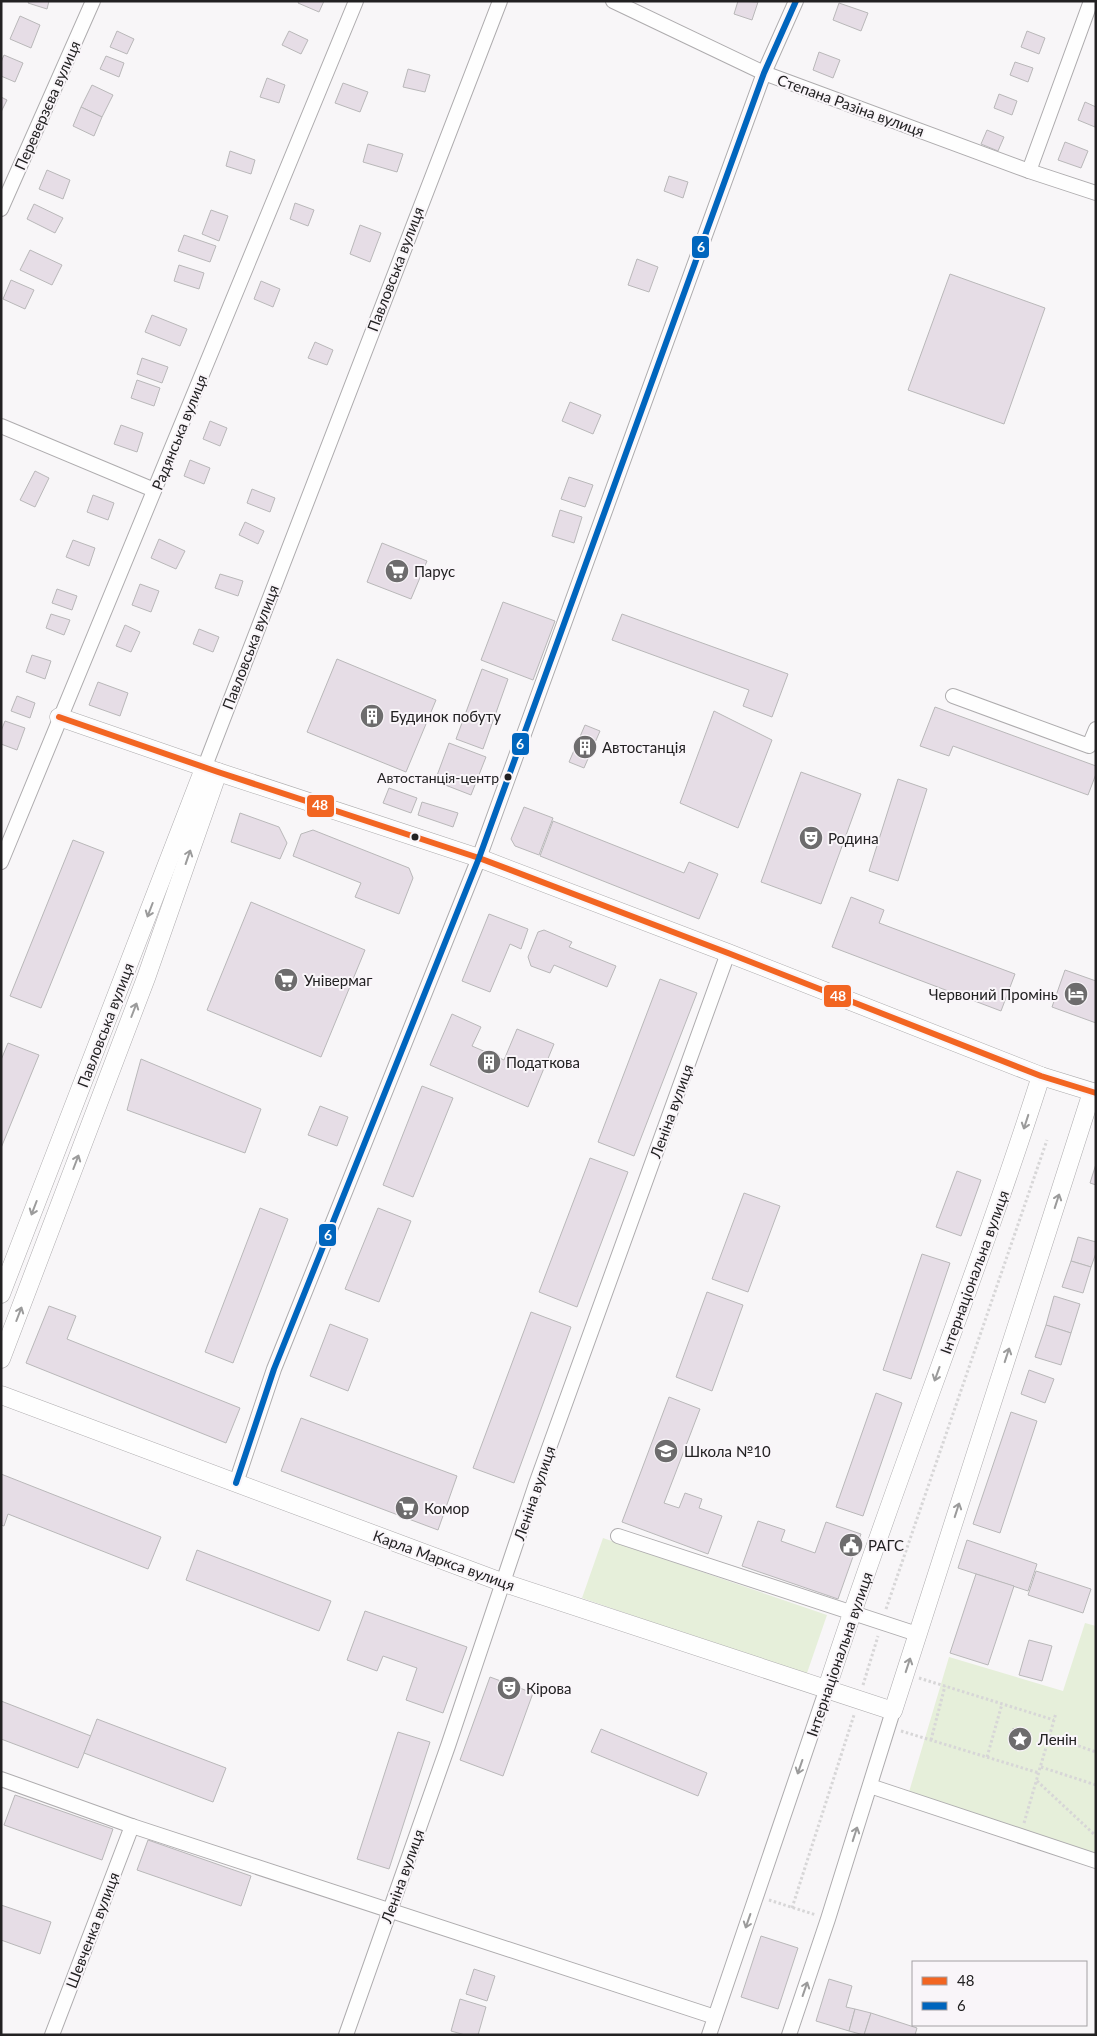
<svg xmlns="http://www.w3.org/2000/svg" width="1097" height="2036" font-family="Lato,sans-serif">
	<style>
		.green { fill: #e6efda }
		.building { fill: #e6dde6; stroke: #b9b8b9 }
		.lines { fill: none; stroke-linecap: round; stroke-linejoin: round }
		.minor-casing { stroke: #aeacae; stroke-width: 16 }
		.tertiary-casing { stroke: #aeacae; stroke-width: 19 }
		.path { stroke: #d7d6d7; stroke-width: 3; stroke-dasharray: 2.5 2.5; stroke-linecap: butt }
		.minor { stroke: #fefefe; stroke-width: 14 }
		.tertiary { stroke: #fefefe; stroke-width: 18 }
		.bus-1-casing { stroke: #f9f5f9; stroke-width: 10 }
		.bus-2-casing { stroke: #f9f5f9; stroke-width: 10 }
		.bus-1 { stroke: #f26522; stroke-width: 6 }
		.bus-2 { stroke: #0065bd; stroke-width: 6 }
		.oneway { stroke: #9b9b9b }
		.bus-dot { fill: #222122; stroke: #f9f5f9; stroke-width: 2 }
		.labels { text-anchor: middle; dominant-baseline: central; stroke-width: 4; stroke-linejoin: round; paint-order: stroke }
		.bus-label { font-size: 14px; fill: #222122; stroke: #f9f5f9; text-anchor: end }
		.street-label { font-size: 15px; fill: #222122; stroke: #f9f5f9 }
		.poi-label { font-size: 15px; fill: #222122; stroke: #f9f5f9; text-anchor: start }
		.line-badge { stroke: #f9f5f9; stroke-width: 2 }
		.badge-label { font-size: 14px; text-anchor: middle; font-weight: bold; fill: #fff }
	</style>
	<rect width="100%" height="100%" fill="#f8f6f8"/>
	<g class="green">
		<path d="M603 1538 827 1615 806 1676 582 1598Z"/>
		<path d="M1085 1623 1096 1626V1855L909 1792 949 1657 1063 1691Z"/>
	</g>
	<g class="building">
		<path d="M29 1H49L47 9 28 3Z"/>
		<path d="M299 1H324L319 12 298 3Z"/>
		<path d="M738 1 758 2 752 20 734 14Z"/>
		<path d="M839 3 868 13 861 31 833 20Z"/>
		<path d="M20 16 40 25 31 48 10 39Z"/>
		<path d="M117 31 134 39 127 54 110 47Z"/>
		<path d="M289 31 308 40 301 54 282 45Z"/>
		<path d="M1027 31 1045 38 1039 54 1021 47Z"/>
		<path d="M819 52 840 60 833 78 813 70Z"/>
		<path d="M4 55 23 63 15 82 1 76V62Z"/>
		<path d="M106 56 124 63 119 77 100 69Z"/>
		<path d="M1015 62 1033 68 1028 82 1010 75Z"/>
		<path d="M408 69 430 75 425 92 403 87Z"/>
		<path d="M267 78 285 85 279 103 260 97Z"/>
		<path d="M343 83 368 92 360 112 335 103Z"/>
		<path d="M92 85 113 95 102 117 81 107Z"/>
		<path d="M999 94 1017 101 1012 115 994 108Z"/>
		<path d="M1 97 7 100 1 112Z"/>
		<path d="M1085 102 1096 107 1095 127 1078 120Z"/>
		<path d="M81 107 102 117 94 136 73 126Z"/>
		<path d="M987 130 1004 137 998 151 981 144Z"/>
		<path d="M1065 142 1088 151 1081 168 1058 160Z"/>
		<path d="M368 144 403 154 397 172 363 162Z"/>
		<path d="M230 151 255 160 251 174 226 166Z"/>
		<path d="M47 170 70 180 63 199 39 189Z"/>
		<path d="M669 176 688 182 683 198 664 191Z"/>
		<path d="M295 203 314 210 308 226 290 219Z"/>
		<path d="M34 204 63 218 55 233 27 219Z"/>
		<path d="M211 210 228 216 219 241 202 234Z"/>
		<path d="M360 225 381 233 370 262 350 254Z"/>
		<path d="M184 235 216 246 210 262 178 251Z"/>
		<path d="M30 250 62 265 52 285 20 270Z"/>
		<path d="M637 259 658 267 649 292 628 285Z"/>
		<path d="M179 265 204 273 199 289 174 281Z"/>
		<path d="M950 274 1045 308 1004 424 908 390Z"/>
		<path d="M11 280 34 290 25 309 3 299Z"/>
		<path d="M261 281 280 289 273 307 254 299Z"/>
		<path d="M152 315 187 329 180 346 145 332Z"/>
		<path d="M315 342 333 350 327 365 308 358Z"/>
		<path d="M142 358 168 367 162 383 137 374Z"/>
		<path d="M137 380 160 388 154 406 131 398Z"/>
		<path d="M570 402 601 415 593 434 562 421Z"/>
		<path d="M210 421 227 428 220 446 203 439Z"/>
		<path d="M121 425 143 433 137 452 114 444Z"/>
		<path d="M190 460 210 468 204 484 184 476Z"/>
		<path d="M35 471 49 478 35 507 20 500Z"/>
		<path d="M569 477 593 485 585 507 561 499Z"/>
		<path d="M252 489 275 498 270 512 247 503Z"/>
		<path d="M93 495 114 503 108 520 87 512Z"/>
		<path d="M560 510 582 517 574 543 552 536Z"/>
		<path d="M245 522 264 531 258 544 239 535Z"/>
		<path d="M159 539 185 551 176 569 151 558Z"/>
		<path d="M73 540 95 548 89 566 66 557Z"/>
		<path d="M382 543 427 561 411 599 367 582Z"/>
		<path d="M220 574 243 581 238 596 215 588Z"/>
		<path d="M140 584 159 591 151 612 132 605Z"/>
		<path d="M57 589 77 596 72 610 52 603Z"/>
		<path d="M503 602 555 621 533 680 481 660Z"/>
		<path d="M51 614 70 620 64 635 46 628Z"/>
		<path d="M622 614 788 674 772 717 743 706 749 690 612 640Z"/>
		<path d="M125 625 140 632 131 652 116 646Z"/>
		<path d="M199 629 219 637 213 652 193 644Z"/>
		<path d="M32 655 51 661 45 679 26 672Z"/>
		<path d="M337 659 436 700 406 772 307 732Z"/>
		<path d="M482 669 508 679 483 749 456 739Z"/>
		<path d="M98 682 128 693 120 716 89 705Z"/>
		<path d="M17 696 35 703 30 718 11 711Z"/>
		<path d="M935 707 1096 766V774L1088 795 953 746 949 756 920 746Z"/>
		<path d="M714 711 772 740 738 828 680 803Z"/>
		<path d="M5 721 25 728 17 750 1 744V731Z"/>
		<path d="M585 725 600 731 584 768 569 762Z"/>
		<path d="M449 743 486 757 471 795 435 781Z"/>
		<path d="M801 772 861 794 821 904 761 882Z"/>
		<path d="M898 779 927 789 898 881 869 871Z"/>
		<path d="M389 788 417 798 411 813 383 803Z"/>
		<path d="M422 802 458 813 453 827 418 815Z"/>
		<path d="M524 807 553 818 539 855 515 846 511 839Z"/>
		<path d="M240 813 279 827 287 843 280 859 231 842Z"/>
		<path d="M553 821 684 873 689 862 718 874 699 919 540 856Z"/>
		<path d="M313 830 409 868 413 878 399 914 355 897 361 883 293 856 301 834Z"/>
		<path d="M73 840 104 852 41 1008 10 996Z"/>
		<path d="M851 897 884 910 879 923 1015 974 1001 1011 832 947Z"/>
		<path d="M251 902 365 950 321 1057 207 1010Z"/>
		<path d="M489 914 528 929 521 949 510 944 490 992 462 981Z"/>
		<path d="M544 930 572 942 569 947 616 966 607 987 554 965 550 973 531 966 528 957 538 932Z"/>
		<path d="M1065 970 1096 981V1023L1052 1007Z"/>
		<path d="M660 979 697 993 634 1156 598 1142Z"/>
		<path d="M452 1014 481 1027 472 1046 504 1060 517 1029 554 1044 528 1107 430 1065Z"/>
		<path d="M8 1043 39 1055 1 1148V1060Z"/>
		<path d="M141 1059 261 1109 245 1153 127 1110Z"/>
		<path d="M422 1086 453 1098 413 1197 383 1185Z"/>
		<path d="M320 1106 348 1117 337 1146 308 1135Z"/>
		<path d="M590 1158 628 1172 577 1307 539 1292Z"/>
		<path d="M1096 1164V1185L1090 1183Z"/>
		<path d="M957 1171 981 1180 961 1236 936 1227Z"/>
		<path d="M744 1193 780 1206 748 1292 712 1279Z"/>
		<path d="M260 1208 288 1219 233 1363 205 1352Z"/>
		<path d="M378 1208 411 1221 379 1302 345 1289Z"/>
		<path d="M1078 1237 1096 1242V1253L1091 1267 1071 1261Z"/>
		<path d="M922 1254 950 1263 911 1379 883 1370Z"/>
		<path d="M1071 1261 1091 1267 1083 1293 1062 1287Z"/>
		<path d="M707 1292 743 1305 712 1391 676 1377Z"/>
		<path d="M1054 1296 1080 1304 1071 1333 1046 1325Z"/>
		<path d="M49 1306 76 1316 67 1339 240 1408 226 1443 26 1363Z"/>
		<path d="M531 1312 571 1327 514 1483 473 1468Z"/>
		<path d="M330 1324 368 1339 348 1391 310 1376Z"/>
		<path d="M1046 1325 1071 1333 1061 1365 1035 1357Z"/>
		<path d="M1029 1370 1054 1379 1045 1403 1021 1394Z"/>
		<path d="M876 1393 902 1403 863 1516 836 1507Z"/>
		<path d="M669 1397 700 1409 664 1503 679 1508 685 1493 702 1499 699 1508 722 1516 708 1554 622 1522Z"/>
		<path d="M1011 1412 1037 1421 1000 1533 973 1524Z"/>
		<path d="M301 1418 457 1476 438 1530 281 1471Z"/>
		<path d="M1 1474 161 1537 148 1569 8 1514 4 1526 1 1525Z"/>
		<path d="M758 1521 785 1530 781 1541 815 1553 826 1522 861 1534 838 1599 742 1566Z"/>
		<path d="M967 1540 1037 1564 1028 1591 958 1568Z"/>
		<path d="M197 1550 331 1601 319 1631 186 1580Z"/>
		<path d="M1036 1571 1091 1589 1083 1613 1028 1595Z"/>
		<path d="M976 1574 1014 1586 988 1665 950 1653Z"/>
		<path d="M365 1611 467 1647 443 1713 406 1700 417 1668 383 1656 377 1671 347 1660Z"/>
		<path d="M1029 1640 1052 1646 1042 1681 1019 1675Z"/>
		<path d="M490 1677 533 1693 503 1776 460 1760Z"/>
		<path d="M1 1701 91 1736 78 1768 1 1739Z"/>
		<path d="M97 1719 226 1768 213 1802 84 1753Z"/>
		<path d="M601 1729 707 1773 698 1796 591 1752Z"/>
		<path d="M398 1732 430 1742 389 1869 357 1859Z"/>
		<path d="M15 1795 113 1829 102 1860 4 1825Z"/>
		<path d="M148 1840 251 1876 241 1906 137 1870Z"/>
		<path d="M1 1905 51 1922 40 1954 1 1940Z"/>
		<path d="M761 1936 798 1948 778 2009 741 1997Z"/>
		<path d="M474 1969 495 1976 487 2001 466 1994Z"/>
		<path d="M829 1979 852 1986 846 2007 855 2009 849 2031 816 2021Z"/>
		<path d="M460 1999 486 2007 478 2035H465L451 2031Z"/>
		<path d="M855 2009 871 2013 864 2035 849 2031Z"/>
		<path d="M871 2013 917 2028 915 2035H864Z"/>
	</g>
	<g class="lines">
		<g class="minor-casing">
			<g id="minor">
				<path d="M613 1 764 73 1029 171 1096 193"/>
				<path d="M1029 171 1091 1"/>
				<path d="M1 209 93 1"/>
				<path d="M1 426 154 490"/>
				<path d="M953 696 1089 746 1096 729"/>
				<path d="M205 766 500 1"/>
				<path d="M1 862 356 1"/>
				<path d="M236 1483 274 1369 479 858 764 73 796 1"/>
				<path d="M618 1536 917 1634"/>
				<path d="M1 1779 132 1826 715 2017"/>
				<path d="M870 1786 1096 1861"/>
				<path d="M52 2035 132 1826"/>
				<path d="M346 2035 448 1746 536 1484 728 953"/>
				<path d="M709 2035 827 1688"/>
				<path d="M789 2035 828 1919 893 1711"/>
			</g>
		</g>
		<g class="tertiary-casing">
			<g id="tertiary">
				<path d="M59 717 218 772 479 858 728 953 1041 1076 1096 1093"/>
				<path d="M1 1294 205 766"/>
				<path d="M1 1359 146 978 218 772"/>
				<path d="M1 1395 504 1583 893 1711 1092 1092"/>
				<path d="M827 1688C894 1482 975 1282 1041 1076"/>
			</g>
		</g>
		<g class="path">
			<path d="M886 1609 1047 1140"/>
			<path d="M919 1678 1054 1720"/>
			<path d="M863 1685 878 1636"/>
			<path d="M901 1731 1039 1773"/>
			<path d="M1050 1736 1096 1752"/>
			<path d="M931 1740 945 1686"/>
			<path d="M987 1757 1002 1704"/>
			<path d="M1041 1767 1096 1785"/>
			<path d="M1037 1781 1096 1836"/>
			<path d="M1024 1823 1056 1713"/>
			<path d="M769 1900 816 1915"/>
			<path d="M792 1908 854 1715"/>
		</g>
		<use href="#minor" class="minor"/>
		<use href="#tertiary" class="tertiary"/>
		<g class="bus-1-casing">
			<path id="bus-1" d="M59 717 218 772 479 858 728 953 1041 1076 1096 1093"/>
		</g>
		<g class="bus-2-casing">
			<path id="bus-2" d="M236 1483 274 1369 479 858 764 73 796 1"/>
		</g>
		<use href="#bus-1" class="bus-1"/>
		<use href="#bus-2" class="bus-2"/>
	</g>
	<defs><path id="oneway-shaft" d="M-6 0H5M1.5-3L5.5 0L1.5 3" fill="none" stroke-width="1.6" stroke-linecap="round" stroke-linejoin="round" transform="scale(1.25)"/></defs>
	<g class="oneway">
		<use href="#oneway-shaft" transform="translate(188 857) rotate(-71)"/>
		<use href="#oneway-shaft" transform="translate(150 910) rotate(111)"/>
		<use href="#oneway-shaft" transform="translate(134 1010) rotate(-69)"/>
		<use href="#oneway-shaft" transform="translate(1026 1122) rotate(108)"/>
		<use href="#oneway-shaft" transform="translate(76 1162) rotate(-69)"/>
		<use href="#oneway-shaft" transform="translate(1057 1201) rotate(-72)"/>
		<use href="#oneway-shaft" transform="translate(34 1208) rotate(111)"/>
		<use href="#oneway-shaft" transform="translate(19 1314) rotate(-69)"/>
		<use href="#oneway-shaft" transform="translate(1007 1355) rotate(-72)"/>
		<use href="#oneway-shaft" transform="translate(937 1374) rotate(110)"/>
		<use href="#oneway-shaft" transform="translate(957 1510) rotate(-72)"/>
		<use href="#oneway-shaft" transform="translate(908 1665) rotate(-72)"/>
		<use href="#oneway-shaft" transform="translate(800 1767) rotate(109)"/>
		<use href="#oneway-shaft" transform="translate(855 1834) rotate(-72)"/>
		<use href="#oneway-shaft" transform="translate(748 1921) rotate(109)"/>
		<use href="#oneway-shaft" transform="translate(805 1989) rotate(-71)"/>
	</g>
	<defs>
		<g id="supermarket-disc" transform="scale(1.25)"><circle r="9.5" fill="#6d6c6d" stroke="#f9f5f9"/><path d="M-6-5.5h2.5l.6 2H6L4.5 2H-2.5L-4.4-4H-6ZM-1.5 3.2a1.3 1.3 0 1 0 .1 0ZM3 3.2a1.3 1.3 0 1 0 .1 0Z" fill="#fff"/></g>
		<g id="building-disc" transform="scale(1.25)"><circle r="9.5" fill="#6d6c6d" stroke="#f9f5f9"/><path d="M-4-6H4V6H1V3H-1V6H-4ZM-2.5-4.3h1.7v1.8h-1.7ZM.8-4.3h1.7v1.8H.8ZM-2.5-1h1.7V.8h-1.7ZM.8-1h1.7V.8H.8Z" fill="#fff"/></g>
		<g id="theatre-disc" transform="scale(1.25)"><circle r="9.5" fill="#6d6c6d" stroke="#f9f5f9"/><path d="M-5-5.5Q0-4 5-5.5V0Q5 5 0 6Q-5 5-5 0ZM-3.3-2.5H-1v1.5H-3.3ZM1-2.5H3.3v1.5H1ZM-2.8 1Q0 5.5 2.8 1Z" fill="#fff"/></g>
		<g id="hotel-disc" transform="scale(1.25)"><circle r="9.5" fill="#6d6c6d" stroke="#f9f5f9"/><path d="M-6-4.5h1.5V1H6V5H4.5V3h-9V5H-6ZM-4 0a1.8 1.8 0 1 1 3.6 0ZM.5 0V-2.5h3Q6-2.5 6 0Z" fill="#fff"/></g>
		<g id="school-disc" transform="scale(1.25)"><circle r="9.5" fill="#6d6c6d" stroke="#f9f5f9"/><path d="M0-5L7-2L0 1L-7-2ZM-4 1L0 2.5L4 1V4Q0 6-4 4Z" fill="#fff"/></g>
		<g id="civic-disc" transform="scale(1.25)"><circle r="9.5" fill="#6d6c6d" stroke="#f9f5f9"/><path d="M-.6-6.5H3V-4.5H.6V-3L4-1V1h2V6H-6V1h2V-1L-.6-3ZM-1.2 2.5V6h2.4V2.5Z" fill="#fff"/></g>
		<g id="sight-disc" transform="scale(1.25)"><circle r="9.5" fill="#6d6c6d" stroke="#f9f5f9"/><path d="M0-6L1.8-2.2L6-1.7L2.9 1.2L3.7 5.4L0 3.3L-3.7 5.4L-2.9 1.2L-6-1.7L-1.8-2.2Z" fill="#fff"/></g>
	</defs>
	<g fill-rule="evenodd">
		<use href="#supermarket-disc" x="397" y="571"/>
		<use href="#building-disc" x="372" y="716"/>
		<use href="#building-disc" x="585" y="747"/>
		<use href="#theatre-disc" x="811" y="838"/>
		<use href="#supermarket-disc" x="286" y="980"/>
		<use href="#hotel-disc" x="1076" y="994"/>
		<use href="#building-disc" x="489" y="1062"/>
		<use href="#school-disc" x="666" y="1451"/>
		<use href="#supermarket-disc" x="407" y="1508"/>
		<use href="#civic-disc" x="851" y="1545"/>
		<use href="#theatre-disc" x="509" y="1688"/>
		<use href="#sight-disc" x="1020" y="1739"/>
	</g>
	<g class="bus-dot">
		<circle cx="508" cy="777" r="4.5"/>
		<circle cx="415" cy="837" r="4.5"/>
	</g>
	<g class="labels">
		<g class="bus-label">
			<text x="499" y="777">Автостанція-центр</text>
		</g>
		<g class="street-label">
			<text transform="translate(47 105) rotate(-66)">Переверзєва вулиця</text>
			<text transform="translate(851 105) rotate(20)">Степана Разіна вулиця</text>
			<text transform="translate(395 269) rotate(-69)">Павловська вулиця</text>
			<text transform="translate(179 432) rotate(-68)">Радянська вулиця</text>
			<text transform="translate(250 647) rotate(-69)">Павловська вулиця</text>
			<text transform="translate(105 1025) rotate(-69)">Павловська вулиця</text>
			<text transform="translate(671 1111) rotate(-70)">Леніна вулиця</text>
			<text transform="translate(974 1272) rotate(-70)">Інтернаціональна вулиця</text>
			<text transform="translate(534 1493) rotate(-71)">Леніна вулиця</text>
			<text transform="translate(444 1560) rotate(20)">Карла Маркса вулиця</text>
			<text transform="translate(839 1654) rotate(-71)">Інтернаціональна вулиця</text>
			<text transform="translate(402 1876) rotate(-70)">Леніна вулиця</text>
			<text transform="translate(92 1930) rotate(-69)">Шевченка вулиця</text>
		</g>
		<g class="poi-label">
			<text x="414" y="571">Парус</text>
			<text x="390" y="716">Будинок побуту</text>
			<text x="602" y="747">Автостанція</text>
			<text x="828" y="838">Родина</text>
			<text x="304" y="980">Універмаг</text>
			<text x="1058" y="994" text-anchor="end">Червоний Промінь</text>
			<text x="506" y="1062">Податкова</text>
			<text x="684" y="1451">Школа №10</text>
			<text x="424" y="1508">Комор</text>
			<text x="868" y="1545">РАГС</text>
			<text x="526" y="1688">Кірова</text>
			<text x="1038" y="1739">Ленін</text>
		</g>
	</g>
	<g class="line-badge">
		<rect x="691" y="235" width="19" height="24" rx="5" fill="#0065bd"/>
		<rect x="511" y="732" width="19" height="24" rx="5" fill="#0065bd"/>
		<rect x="306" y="794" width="29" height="24" rx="5" fill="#f26522"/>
		<rect x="823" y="984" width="29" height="24" rx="5" fill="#f26522"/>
		<rect x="318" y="1223" width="19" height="24" rx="5" fill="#0065bd"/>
	</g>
	<g class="badge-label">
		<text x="701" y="252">6</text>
		<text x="520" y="749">6</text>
		<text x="320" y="810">48</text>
		<text x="838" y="1001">48</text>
		<text x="328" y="1240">6</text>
	</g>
	<rect width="1097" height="2036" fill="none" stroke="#222122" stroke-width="5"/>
	<rect x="912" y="1961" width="175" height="65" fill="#f9f5f9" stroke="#a3a0a3"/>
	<rect x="922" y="1977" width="25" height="8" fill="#f26522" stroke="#a3a0a3"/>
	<text x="957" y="1986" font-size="15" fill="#222122">48</text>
	<rect x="922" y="2002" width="25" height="8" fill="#0065bd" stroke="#a3a0a3"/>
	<text x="957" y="2011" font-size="15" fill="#222122">6</text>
</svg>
